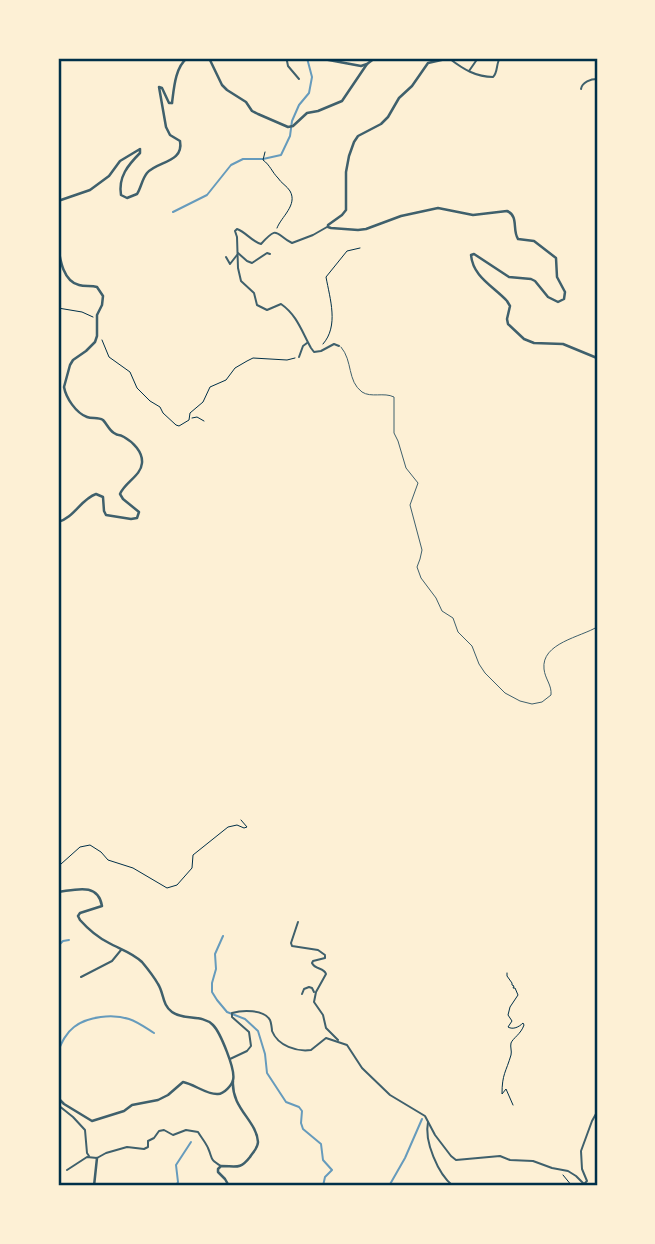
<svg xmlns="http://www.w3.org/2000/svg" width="655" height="1244" font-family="Figtree,sans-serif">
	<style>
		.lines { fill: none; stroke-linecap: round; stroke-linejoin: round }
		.stream { stroke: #669bbc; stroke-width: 2 }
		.path { stroke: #003049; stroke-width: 1 }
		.service { stroke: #3f606c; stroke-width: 1 }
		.minor { stroke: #3f606c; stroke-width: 2 }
		.tertiary { stroke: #3f606c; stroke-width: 2.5 }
		.neatline { fill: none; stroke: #003049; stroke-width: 2.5 }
	</style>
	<rect width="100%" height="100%" fill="#fdf0d5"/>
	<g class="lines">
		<g class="stream">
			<path d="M173 212 207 195 231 165 243 159H263L281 155 290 136 292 121 299 105 309 93 312 77 307 58"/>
			<path d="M223 936 215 954 216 969 212 983V992L217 1000 227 1012 245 1019 258 1031 265 1054 267 1073 286 1102 299 1107 302 1111 301 1123 303 1129 321 1144 323 1160 332 1170 325 1177 323 1186"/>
			<path d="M58 946 63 941 69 940"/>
			<path d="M58 1051C62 1042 66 1033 74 1027 88 1016 113 1014 129 1019 138 1022 146 1028 154 1033"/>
			<path d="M176 1186 178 1182 176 1165 191 1142"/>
			<path d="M389 1186 405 1158 422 1119"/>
		</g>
		<g class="path">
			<path d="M265 152 263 160C270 165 272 172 278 178 281 183 287 186 290 191 298 205 281 217 277 228"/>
			<path d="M58 308 82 312 93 317"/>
			<path d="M102 340 109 357 130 372 137 388 150 401 160 407 163 413 176 425 179 426 189 420 190 413 203 402 210 387 226 380 235 368 247 361 253 358 287 360 295 358"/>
			<path d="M323 344C339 326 330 299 326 277L347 251 360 248"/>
			<path d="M192 418 197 417 204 421"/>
			<path d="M58 864H61L80 847 90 845 101 852 108 860 133 868 167 888 177 885 192 868 193 855 228 827 237 825 244 828 247 827 241 820"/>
			<path d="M507 973V976L512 983V985L514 986 513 988H515L518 995 510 1007 508 1015 512 1021 508 1027C513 1030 519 1027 523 1023L524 1025C521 1034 513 1038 511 1043 510 1047 512 1051 511 1055 506 1072 502 1074 502 1094L506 1089 513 1105"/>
			<path d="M563 1175 572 1186"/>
		</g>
		<path class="service" d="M341 347C353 361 347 381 362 392 371 398 384 392 394 397V433L398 441 406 468 418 483 410 505 422 550 420 559 417 567 421 578 436 598 442 611 453 618 458 632 472 646 479 664 485 673 505 693 520 701 532 704 542 702 551 695C552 685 545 679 544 669 541 643 581 637 597 627"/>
		<g class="minor">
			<path d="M288 58 287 61 288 66 299 79"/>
			<path d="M450 59C463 69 476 77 493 77 498 73 496 63 500 58"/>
			<path d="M469 71 478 58"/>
			<path d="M581 89C582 82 591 79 597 79"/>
			<path d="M327 227 313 235 292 243C275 235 279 224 261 244 251 241 246 232 237 229L235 231 237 237 238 268 241 281 254 293 257 305 267 310 281 304C297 315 302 332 311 348L314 352 321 351 334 344 339 346"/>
			<path d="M238 253 247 261 252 263 267 253 270 254"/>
			<path d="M226 257 230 264 237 255"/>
			<path d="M299 357 303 346 307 343"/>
			<path d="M298 922 291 943 292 946 318 950 325 955"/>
			<path d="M325 956V958L313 961 312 963C315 970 324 967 326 974L316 992 314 1002 323 1015 326 1028 338 1040"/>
			<path d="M81 977 112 961 121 950"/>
			<path d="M302 994 304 989 309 987 312 988 314 992"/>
			<path d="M230 1059 247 1051 251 1046 249 1032 232 1017V1013C242 1010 264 1009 270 1020 271 1022 272 1029 272 1031 278 1046 297 1052 311 1050L326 1038 347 1045 362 1068 390 1095 425 1116 435 1135 451 1156 456 1160 500 1156 510 1160 533 1161 552 1168 568 1171 576 1176 584 1184 587 1181 582 1169 581 1151 592 1121 597 1112"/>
			<path d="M58 1105 73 1117 85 1130 87 1153 89 1156"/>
			<path d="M428 1122C424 1141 438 1174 453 1186"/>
			<path d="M67 1170 87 1157 97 1158 106 1153 127 1147 144 1149 148 1147V1141L154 1138 159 1131 164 1130 173 1135 186 1130 198 1132C201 1137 206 1143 208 1148 213 1159 209 1159 221 1166"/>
		</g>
		<g class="tertiary">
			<path d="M209 58 222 85 227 90 246 102 252 111 258 114 288 127 293 126 307 113 318 111 342 101 367 64"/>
			<path d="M318 58 361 66 367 64 375 58"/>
			<path d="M450 58 428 63 412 86 399 98 388 117 381 124 358 136 354 142 349 156 346 172V210L342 215 328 225V227L331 228 358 230 366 229 401 216 438 208 473 215 507 211C519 216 512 230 518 239L534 241 556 258 557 277 565 292 564 299 558 302 548 297 535 281 531 279 509 277 474 254 471 255C473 277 493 286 507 301L510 306 507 319 508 324 524 339 534 343 563 344 597 358"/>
			<path d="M172 103C174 88 175 68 187 58"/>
			<path d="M58 201 90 190 109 176 120 161 140 149V153C128 165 118 177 121 195L127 198 137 194C141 188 142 179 147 173 157 161 184 163 180 141L170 135 166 127 159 87 162 88 169 103H172"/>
			<path d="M58 246C60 259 63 281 79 285 85 287 91 285 97 287L103 296 102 305 97 315V336L95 342 86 351 73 360 70 365 64 387C66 398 76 413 87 417 92 419 98 417 103 420 107 424 109 430 114 433 120 437 117 433 124 437 133 442 143 452 142 463 141 476 125 482 120 494L123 499 139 512 137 518 131 519 106 515 104 511 103 497 96 494C81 499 74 518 58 522"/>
			<path d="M58 892C75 890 98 882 102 906L80 913 78 916 80 920C88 929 99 938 109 943 120 949 133 953 142 962 147 968 154 977 158 984 164 993 162 1005 172 1012 184 1021 202 1014 213 1025 220 1032 236 1070 233 1080 232 1085 224 1094 218 1094 207 1095 194 1084 183 1082L168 1095 158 1100 132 1105 124 1111 92 1121 64 1104 58 1098"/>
			<path d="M58 1104V1105"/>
			<path d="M94 1186 97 1158"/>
			<path d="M229 1186 225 1179 218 1172V1169L221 1166C236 1166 240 1170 250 1157 253 1152 258 1148 258 1142 257 1121 231 1108 233 1081"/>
		</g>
	</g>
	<rect width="655" height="1244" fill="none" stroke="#fdf0d5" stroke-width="119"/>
	<rect x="60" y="60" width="536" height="1124" class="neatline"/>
</svg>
